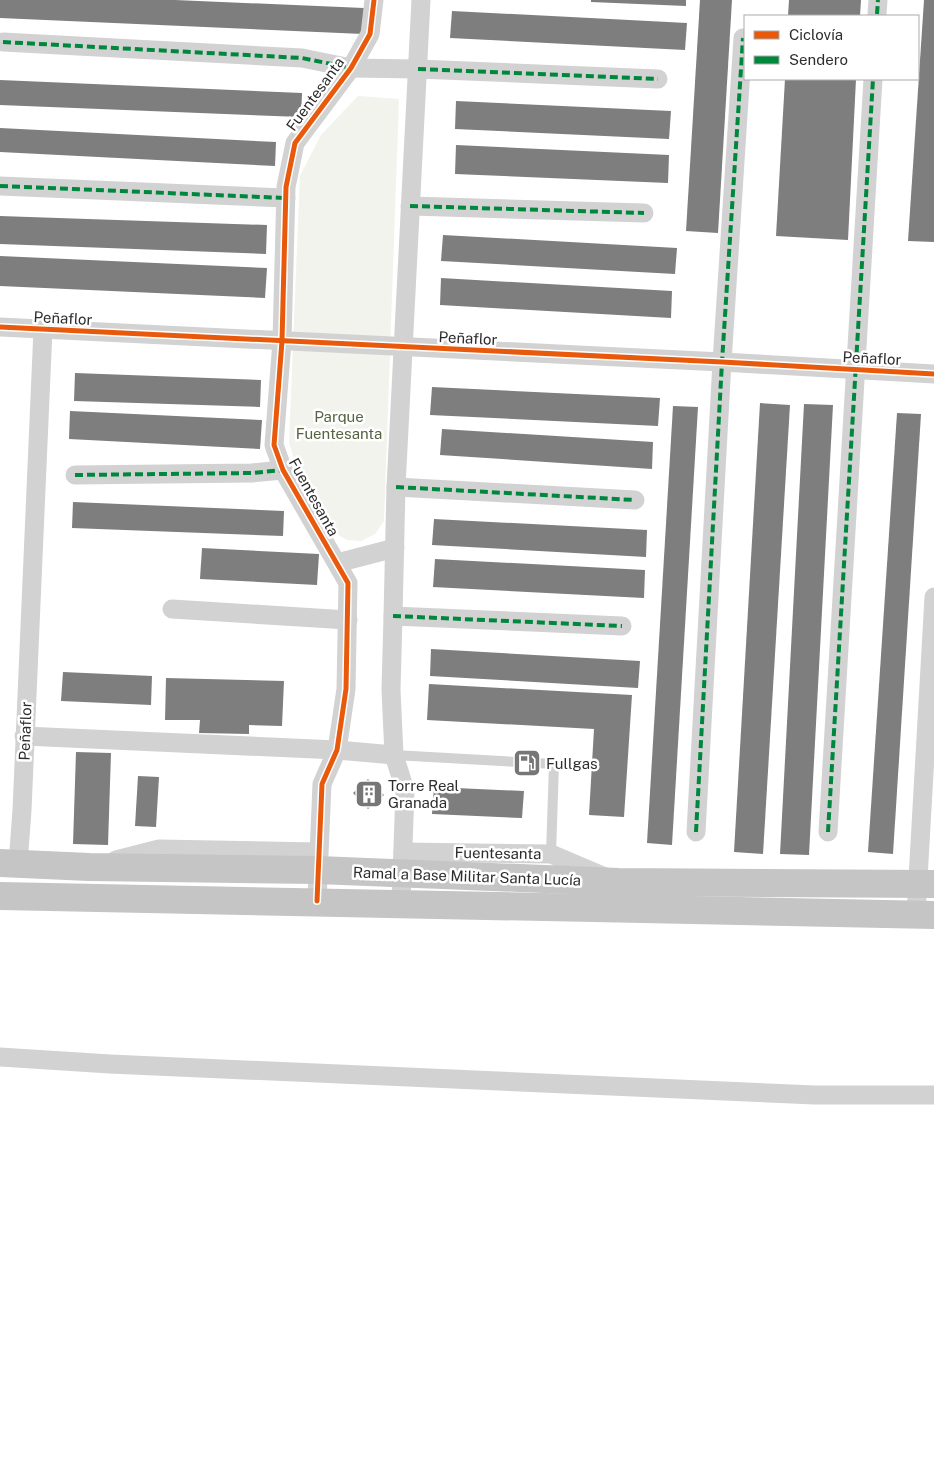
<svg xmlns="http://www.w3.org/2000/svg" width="934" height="1460" font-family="'Public Sans',sans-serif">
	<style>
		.green { fill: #f1f3ec }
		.building { fill: #7e7e7e }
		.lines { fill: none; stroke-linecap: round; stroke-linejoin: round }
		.lane { stroke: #d2d2d2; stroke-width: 10 }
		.street { stroke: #d2d2d2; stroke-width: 19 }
		.primary { stroke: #c5c5c5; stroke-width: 28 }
		.quiet { stroke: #00873e; stroke-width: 4; stroke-dasharray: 8 4; stroke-linecap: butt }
		.cycleway-casing { stroke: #fff; stroke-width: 8 }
		.cycleway { stroke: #e8590c; stroke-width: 5 }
		.labels { text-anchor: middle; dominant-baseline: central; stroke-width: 5; stroke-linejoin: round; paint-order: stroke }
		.street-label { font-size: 15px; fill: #2d2d2d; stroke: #fff }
		.park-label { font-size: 15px; fill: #556440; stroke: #fff }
		.poi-label { font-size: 15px; fill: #2d2d2d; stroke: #fff; text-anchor: start }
	</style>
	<rect width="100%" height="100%" fill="#fff"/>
	<path class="green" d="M358 96 399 99 384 521 375 534 361 541 347 540 337 534 298 473 289 442 300 176 321 135Z"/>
	<g class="building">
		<path d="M0 0H175L364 8 363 34 0 18Z"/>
		<path d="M591 0H686V6L591 2Z"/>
		<path d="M700 0H732L718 233 686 231Z"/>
		<path d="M789 0H861L860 16H788Z"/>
		<path d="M924 0H934V242L908 241Z"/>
		<path d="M452 11 687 23 685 50 450 38Z"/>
		<path d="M785 79H856L848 240 776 236Z"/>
		<path d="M0 80 302 93 301 117 0 105Z"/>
		<path d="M456 101 671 111 669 139 455 129Z"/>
		<path d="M0 128 276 142 275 166 0 152Z"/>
		<path d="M456 145 669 155 668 183 455 174Z"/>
		<path d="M0 216 267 225 266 254 0 244Z"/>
		<path d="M443 235 677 248 675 274 441 261Z"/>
		<path d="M0 256 267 268 265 298 0 286Z"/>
		<path d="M441 278 672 291 671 318 440 305Z"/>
		<path d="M75 373 261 380 260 407 74 401Z"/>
		<path d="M432 387 660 398 658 426 430 415Z"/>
		<path d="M760 403 790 405 763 854 734 852Z"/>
		<path d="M804 404 833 405 809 855 780 854Z"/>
		<path d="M673 406 698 407 672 845 647 843Z"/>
		<path d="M70 411 262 420 260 449 69 439Z"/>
		<path d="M897 413 921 414 893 854 868 852Z"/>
		<path d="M442 429 653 442 652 469 440 455Z"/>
		<path d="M73 502 284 511 283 536 72 528Z"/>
		<path d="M434 519 647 530 646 557 432 545Z"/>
		<path d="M202 548 319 554 317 585 200 579Z"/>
		<path d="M435 559 645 570 644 598 433 587Z"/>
		<path d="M431 649 640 661 638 688 430 676Z"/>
		<path d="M63 672 152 676 151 705 61 701Z"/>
		<path d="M166 678 284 681 282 726 249 725V734L199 733 200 720H165Z"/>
		<path d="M429 684 632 695 624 817 589 815 594 729 427 720Z"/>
		<path d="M76 752 111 753 108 845 73 844Z"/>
		<path d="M138 776 159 777 156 827 135 826Z"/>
		<path d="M368 779 384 795 368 809 353 793Z"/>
		<path d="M434 787 524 791 522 818 432 814Z"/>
	</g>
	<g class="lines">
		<path class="lane" d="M394 755 554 764 551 854"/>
		<g class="street">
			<path d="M877 14 878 0"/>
			<path d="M3 42 302 58 351 68 418 69 658 79"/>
			<path d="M0 186 286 198"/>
			<path d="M410 206 644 213"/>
			<path d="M0 327 722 362 934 374"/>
			<path d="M75 475 252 473 283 470"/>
			<path d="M396 487 635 500"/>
			<path d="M337 563 395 548"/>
			<path d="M172 609 348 620"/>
			<path d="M393 616 622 626"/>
			<path d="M24 736 337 750 394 755"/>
			<path d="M696 832 722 362 743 38"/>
			<path d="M828 832 873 79"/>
			<path d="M403 852 551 854 605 877"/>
			<path d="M116 860 159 849 318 852"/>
			<path d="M18 864 22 810 43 329"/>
			<path d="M317 901 322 784 337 750 346 689 348 583 283 470 274 445 282 341 286 187 295 143 351 68 370 34 374 0"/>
			<path d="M401 904 405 790 394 755 391 690 393 616 396 487 421 0"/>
			<path d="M916 914 934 597"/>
			<path d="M0 1057 110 1064 815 1095H934"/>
		</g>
		<g class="primary">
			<path d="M0 863 89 867 318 870 618 882 934 884"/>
			<path d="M0 896 934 915"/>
		</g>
		<g class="quiet">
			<path d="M877 14 878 0"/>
			<path d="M3 42 302 58 351 68"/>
			<path d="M418 69 658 79"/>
			<path d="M0 186 286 198"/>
			<path d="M410 206 644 213"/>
			<path d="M75 475 252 473 283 470"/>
			<path d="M396 487 635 500"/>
			<path d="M393 616 622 626"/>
			<path d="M696 832 722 362 743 38"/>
			<path d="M828 832 873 79"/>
		</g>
		<g class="cycleway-casing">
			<g id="cycleway">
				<path d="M0 327 722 362 934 374"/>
				<path d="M317 901 322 784 337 750 346 689 348 583 283 470 274 445 282 341 286 187 295 143 351 68 370 34 374 0"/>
			</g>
		</g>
		<use href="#cycleway" class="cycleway"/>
	</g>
	<defs>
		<g id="fuel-square" transform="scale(1.4375)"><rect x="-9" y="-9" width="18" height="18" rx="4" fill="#767676" stroke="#fff"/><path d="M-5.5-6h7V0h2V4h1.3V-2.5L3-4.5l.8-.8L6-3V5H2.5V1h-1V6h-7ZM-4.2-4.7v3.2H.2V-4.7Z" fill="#fff"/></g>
		<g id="building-square" transform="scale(1.4375)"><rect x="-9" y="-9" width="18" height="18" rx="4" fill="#767676" stroke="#fff"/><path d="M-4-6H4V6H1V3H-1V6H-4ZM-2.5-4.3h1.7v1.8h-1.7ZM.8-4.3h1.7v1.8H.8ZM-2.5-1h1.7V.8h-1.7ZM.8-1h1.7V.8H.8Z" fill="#fff"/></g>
	</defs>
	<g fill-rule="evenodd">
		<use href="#fuel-square" x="527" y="763"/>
		<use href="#building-square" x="369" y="794"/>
	</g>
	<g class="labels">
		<g class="street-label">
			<text transform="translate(315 94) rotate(-54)">Fuentesanta</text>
			<text transform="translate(63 318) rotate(3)">Peñaflor</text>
			<text transform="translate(468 338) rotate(3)">Peñaflor</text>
			<text transform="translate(872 358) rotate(3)">Peñaflor</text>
			<text transform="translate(314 497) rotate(61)">Fuentesanta</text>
			<text transform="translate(25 731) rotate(-88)">Peñaflor</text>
			<text transform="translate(498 853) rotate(1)">Fuentesanta</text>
			<text transform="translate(467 876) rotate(2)">Ramal a Base Militar Santa Lucía</text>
		</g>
		<g class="park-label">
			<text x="339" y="416">Parque<tspan x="339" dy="17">Fuentesanta</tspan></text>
		</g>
		<g class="poi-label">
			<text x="546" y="763">Fullgas</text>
			<text x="388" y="785">Torre Real<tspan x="388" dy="17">Granada</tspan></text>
		</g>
	</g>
	<rect x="744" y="15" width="175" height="65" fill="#ffffff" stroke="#ababab"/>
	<rect x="754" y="31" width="25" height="8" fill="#e8590c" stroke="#ababab"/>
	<text x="789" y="40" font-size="15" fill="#2d2d2d">Ciclovía</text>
	<rect x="754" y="56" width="25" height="8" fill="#00873e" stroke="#ababab"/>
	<text x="789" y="65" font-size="15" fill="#2d2d2d">Sendero</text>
</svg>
